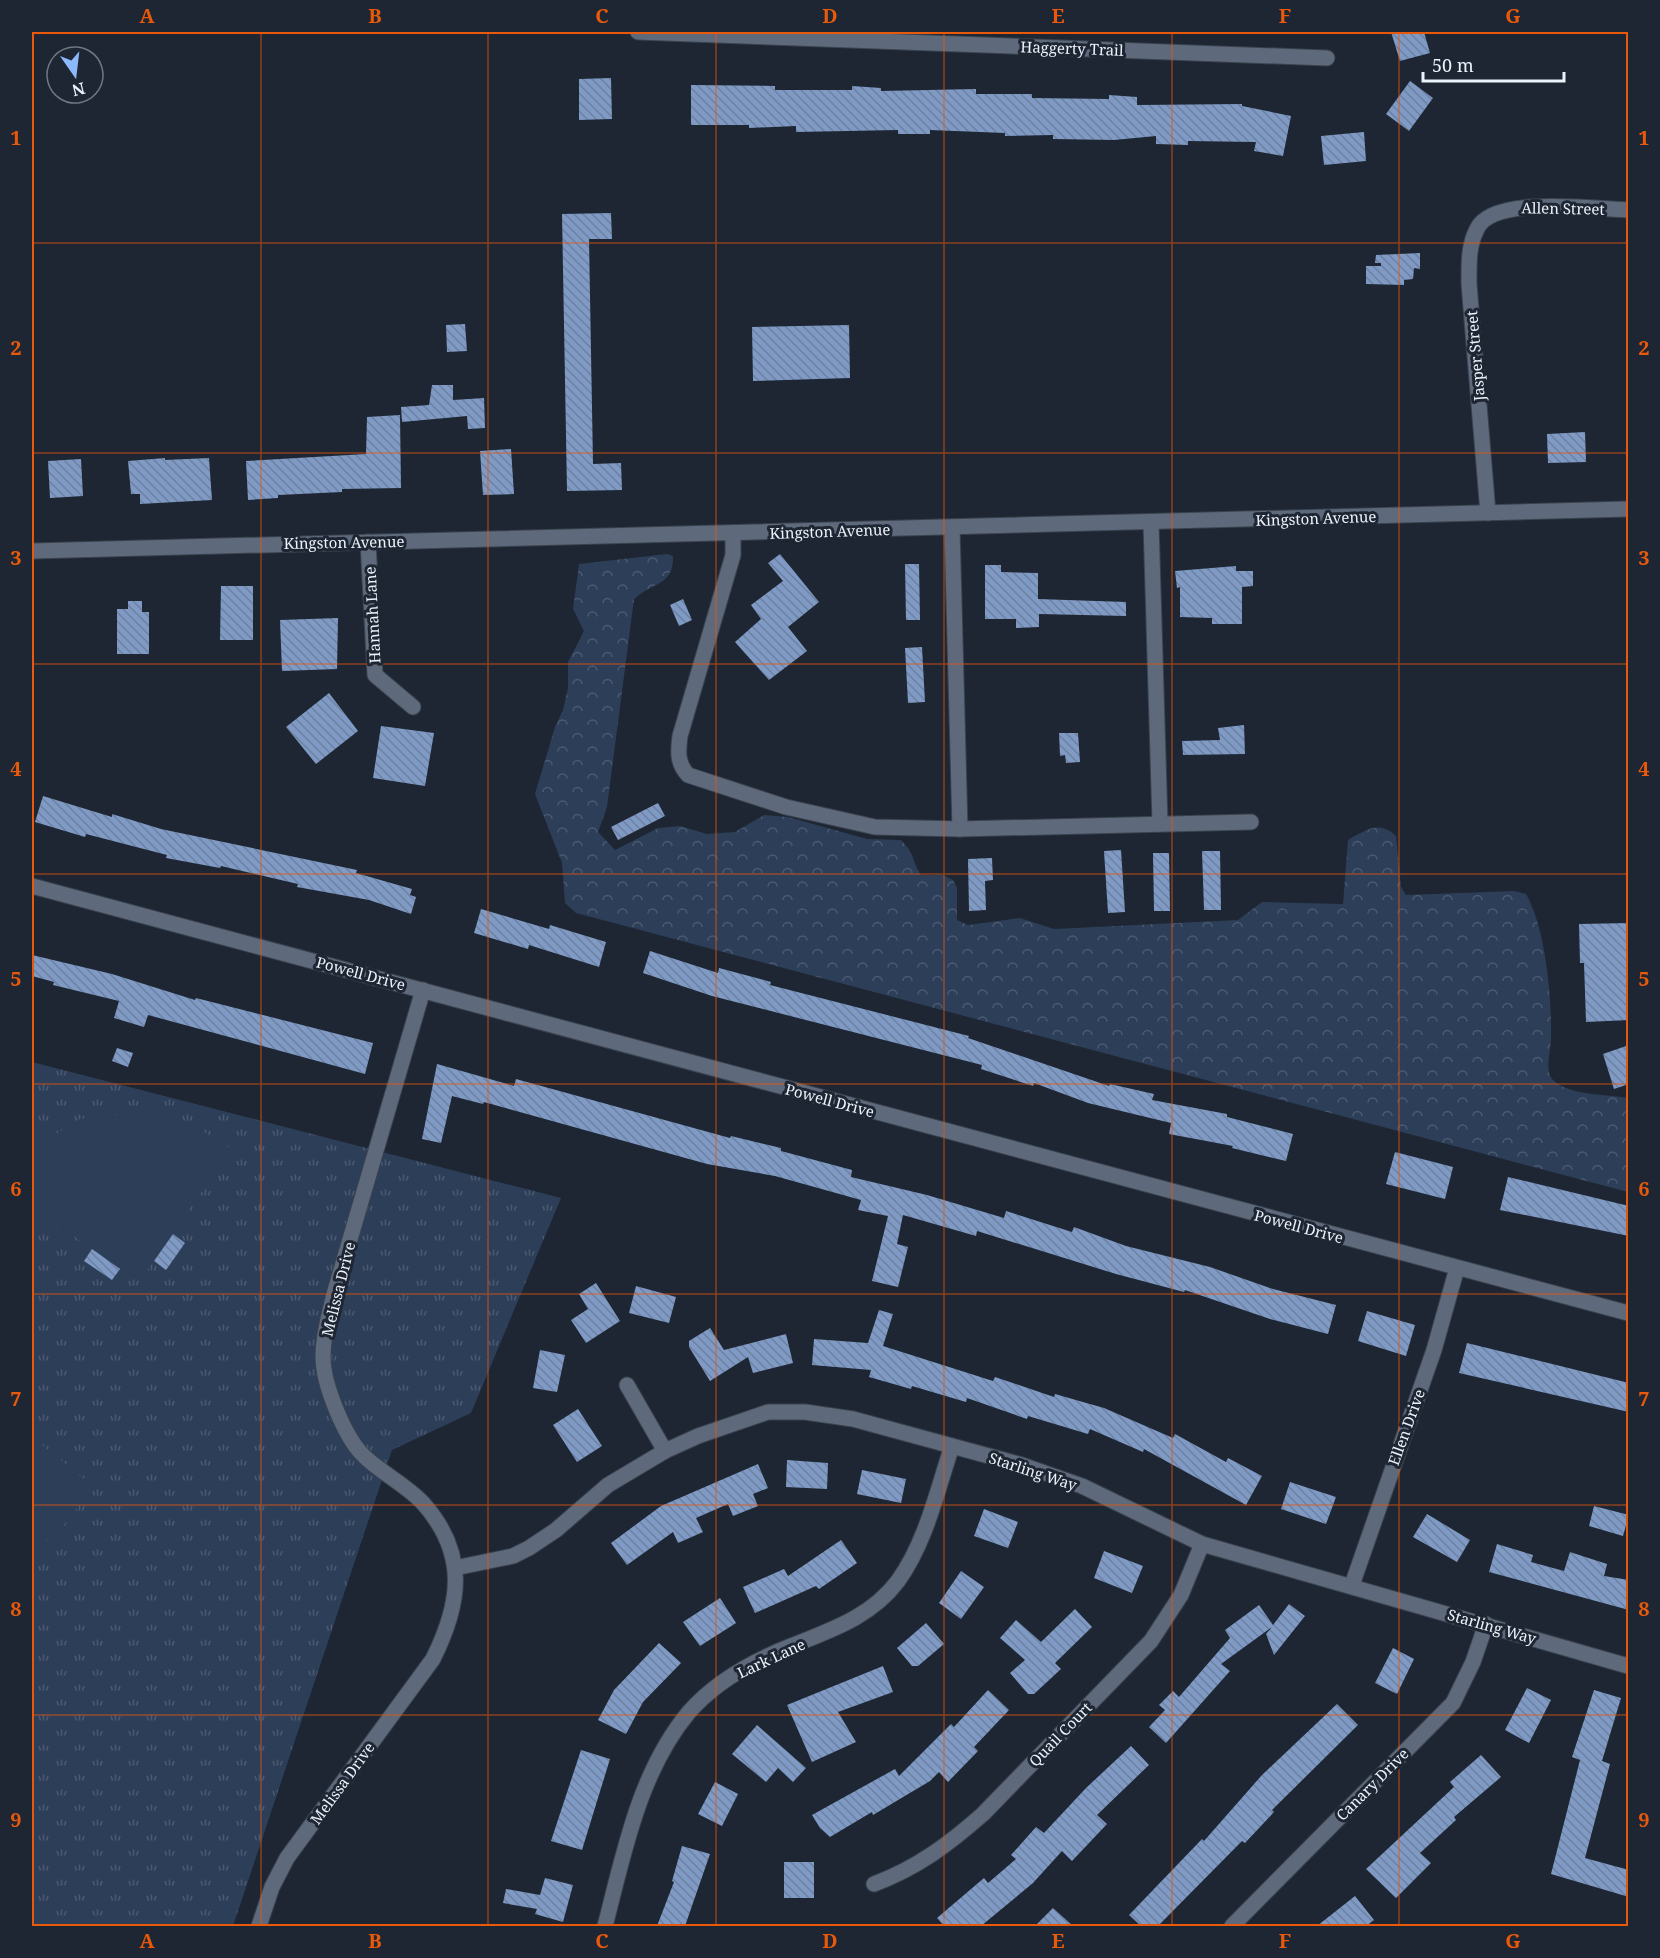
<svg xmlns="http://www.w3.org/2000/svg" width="1660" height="1958" font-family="'Noto Serif',serif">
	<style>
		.grass { fill: url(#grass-tufts) }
		.forest { fill: url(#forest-crowns) }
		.pitch { fill: #2d3e58 }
		.building { fill: url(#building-back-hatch) }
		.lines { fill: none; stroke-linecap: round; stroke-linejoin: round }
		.minor-casing { stroke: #3a434e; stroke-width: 17 }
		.minor { stroke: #5e6a7c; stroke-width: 15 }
		.grid { fill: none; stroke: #e8590c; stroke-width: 1.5; stroke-opacity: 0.55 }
		.labels { text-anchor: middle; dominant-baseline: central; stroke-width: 6; stroke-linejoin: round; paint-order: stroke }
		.street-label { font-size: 15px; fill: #ecf2fb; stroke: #1d2632 }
		.neatline { fill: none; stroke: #e8590c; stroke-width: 2 }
		.grid-label { font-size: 20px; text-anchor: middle; font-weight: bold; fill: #e8590c }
	</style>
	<defs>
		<pattern id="grass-tufts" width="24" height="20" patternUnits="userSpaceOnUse" patternTransform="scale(1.5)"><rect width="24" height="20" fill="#2d3e58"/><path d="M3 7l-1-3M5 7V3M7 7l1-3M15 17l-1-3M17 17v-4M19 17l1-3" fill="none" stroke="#4c5a71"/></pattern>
		<pattern id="forest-crowns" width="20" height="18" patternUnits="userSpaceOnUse" patternTransform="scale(1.5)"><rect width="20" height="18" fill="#2d3e58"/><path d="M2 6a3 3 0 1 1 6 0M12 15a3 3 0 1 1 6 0" fill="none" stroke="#4c5a71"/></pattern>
		<pattern id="building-back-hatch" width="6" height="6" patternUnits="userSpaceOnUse" patternTransform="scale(1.5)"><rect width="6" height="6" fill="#7e9ac5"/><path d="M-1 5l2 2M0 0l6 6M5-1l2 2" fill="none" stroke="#6e82a0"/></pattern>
	</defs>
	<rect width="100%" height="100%" fill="#1d2632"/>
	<path class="grass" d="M32 1062 561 1198 471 1413 392 1450 233 1926H32Z"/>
	<path class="forest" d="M667 554 673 556C674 586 652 582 634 599L607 807 598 832 615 850 658 828 680 826 707 834 735 832 764 815 788 817 867 839 901 840C916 855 911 860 921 875H943L953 880 957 888V920L968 925 1020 918 1054 929 1238 920 1262 902 1343 904 1348 840C1366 830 1379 820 1396 836L1401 887 1406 895 1514 891 1526 894C1546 929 1552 999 1551 1039 1551 1050 1544 1071 1553 1080 1570 1096 1606 1094 1628 1098V1192L576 913 565 903 562 863 535 794 555 727 563 710 568 688V662L584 631 573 609 579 564Z"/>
	<g class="pitch">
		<path d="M145 1112C177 1118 205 1130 231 1149L144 1275 135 1276 124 1271 32 1207V1149L80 1119Z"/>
		<path d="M32 1437 94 1487 63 1526 32 1553Z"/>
	</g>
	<g class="building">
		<path d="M1391 32H1424L1430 53 1400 61Z"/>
		<path d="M611 78 612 119 579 120V79Z"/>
		<path d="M1410 81 1433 98 1409 131 1386 114Z"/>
		<path d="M691 85 775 86V90H852V86L881 88V91L976 89V94H1032V98L1109 99V95L1137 97V105L1242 104V106L1291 116 1283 156 1254 151 1256 142 1188 141V145L1156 144V136L1114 140 1053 139V135L1005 136V133L930 130V134H898V130L796 132V126L749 128V125H691Z"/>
		<path d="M1364 132 1366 161 1324 165 1321 136Z"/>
		<path d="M611 213 612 239H589L593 464 621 463 622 490 567 491 562 214Z"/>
		<path d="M1420 253V269L1414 268 1413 279 1404 280V285L1366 284V266H1381V263H1375L1376 255Z"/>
		<path d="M465 324 467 351 447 352 446 325Z"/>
		<path d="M849 325 850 378 753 381 752 327Z"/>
		<path d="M432 385H453V400L484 398 485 428 468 429 467 416 402 422 401 407 429 405Z"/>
		<path d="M400 415 401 488 342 489V492L278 495V498L248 500 246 461 366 454 367 417Z"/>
		<path d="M1585 432 1586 462 1548 463 1547 434Z"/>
		<path d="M511 449 514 494 483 495 480 451Z"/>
		<path d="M165 458V460L209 458 212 500 140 504V494H131L128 461Z"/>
		<path d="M81 459 83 496 50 498 48 461Z"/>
		<path d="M780 554 819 602 788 627 807 651 769 680 735 642 761 619 751 605 783 581 768 563Z"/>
		<path d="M905 564H919L920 620H906Z"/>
		<path d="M985 565H1001V572L1038 573V599L1126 602V616L1039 614V627L1016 628V619H985Z"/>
		<path d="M1236 566V571H1253V586L1242 587V624H1212V618L1180 617V587L1177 588 1175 571Z"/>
		<path d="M221 586H253V640H220Z"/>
		<path d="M683 599 692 620 679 626 670 605Z"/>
		<path d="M128 601H142V612H149V654H117V609H128Z"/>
		<path d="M338 618 337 669 282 671 280 620Z"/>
		<path d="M922 647 925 702 908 703 905 648Z"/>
		<path d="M329 693 358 731 316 764 286 727Z"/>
		<path d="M1244 725 1245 754 1183 755 1182 741 1220 740 1218 728Z"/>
		<path d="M381 726 434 733 425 786 373 778Z"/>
		<path d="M1059 733H1078L1080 762 1066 763 1065 755 1060 756Z"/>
		<path d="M43 796 112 817V814L161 829 357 870 356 873 412 889 410 895 416 897 411 914 369 900 297 887 298 884 221 866 220 868 166 858 167 855 86 834 85 837 35 822Z"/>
		<path d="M658 803 665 816 618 840 611 827Z"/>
		<path d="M1121 850 1125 912 1108 913 1104 851Z"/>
		<path d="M1202 851H1220L1221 910H1204Z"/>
		<path d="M1153 853H1169L1170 911H1154Z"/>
		<path d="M992 858 993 880 985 881 986 910 969 911 968 859Z"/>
		<path d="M481 909 549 929 550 925 606 942 599 967 529 945 528 949 474 933Z"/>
		<path d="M1629 923V1020L1586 1022 1584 963H1580L1579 924Z"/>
		<path d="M650 951 718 973 719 968 771 982 770 985 969 1036 968 1038 1109 1086 1110 1084 1154 1094 1152 1100 1227 1114V1117L1293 1134 1286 1161 1232 1148 1233 1146 1169 1134 1171 1123 1088 1103 1034 1083 1033 1086 981 1069 982 1065 712 996 643 973Z"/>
		<path d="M32 955 112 974 195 1000 196 998 373 1043 365 1074 148 1015 144 1027 114 1018 119 1001 53 985 54 982 32 976Z"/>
		<path d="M1629 1045V1084L1614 1089 1603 1054Z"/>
		<path d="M117 1048 133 1053 128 1067 112 1061Z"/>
		<path d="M437 1064 514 1086 516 1079 730 1138 731 1136 781 1148V1151L852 1170 851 1177 927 1195 1004 1218 1006 1211 1072 1232 1074 1227 1126 1246 1210 1267 1273 1289 1336 1305 1328 1334 1270 1319 1185 1290 1184 1292 1116 1274 977 1231 976 1236 903 1215 897 1244 908 1247 898 1287 872 1281 888 1216 858 1210 861 1200 775 1176 707 1164 484 1102 483 1104 452 1096 441 1143 422 1139Z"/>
		<path d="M1395 1152 1453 1167 1445 1199 1386 1184Z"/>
		<path d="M1508 1177 1629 1206V1236L1500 1210Z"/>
		<path d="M173 1234 185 1243 166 1270 154 1261Z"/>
		<path d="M92 1249 120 1269 112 1280 84 1261Z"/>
		<path d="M596 1283 620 1321 586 1343 571 1320 588 1309 579 1294Z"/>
		<path d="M636 1286 676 1297 669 1323 629 1313Z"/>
		<path d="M879 1310 893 1314 883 1346 993 1381 995 1377 1054 1397 1055 1394 1104 1408 1173 1438 1175 1434 1226 1462 1228 1458 1262 1476 1246 1505 1144 1449 1143 1452 1090 1429 1088 1434 1028 1416 1027 1419 967 1398 966 1402 912 1386 911 1389 869 1377 871 1370 812 1365 814 1339 868 1343Z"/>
		<path d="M1367 1311 1415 1325 1406 1356 1358 1341Z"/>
		<path d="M710 1328 724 1350 786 1334 793 1363 753 1373 748 1357 710 1381 689 1347V1341Z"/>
		<path d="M1467 1343 1629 1383V1412L1459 1373Z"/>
		<path d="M540 1350 565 1355 557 1392 533 1388Z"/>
		<path d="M578 1409 602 1446 577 1462 553 1425Z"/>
		<path d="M787 1460 828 1463 827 1489 786 1487Z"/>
		<path d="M758 1464 768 1488 753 1494 758 1506 733 1516 728 1504 696 1518 703 1532 678 1543 673 1532 627 1565 611 1543 661 1506Z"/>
		<path d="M862 1470 906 1479 901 1503 857 1494Z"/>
		<path d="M1290 1482 1336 1497 1326 1524 1281 1509Z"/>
		<path d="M1594 1506 1629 1515 1623 1536 1589 1526Z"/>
		<path d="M984 1509 1018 1522 1008 1548 974 1536Z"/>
		<path d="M1427 1514 1470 1540 1457 1562 1413 1537Z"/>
		<path d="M841 1540 857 1563 819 1589 816 1586 755 1613 743 1587 784 1569 788 1576Z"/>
		<path d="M1497 1544 1533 1555 1531 1562 1564 1571 1570 1552 1607 1564 1604 1576 1629 1580V1610L1489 1572Z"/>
		<path d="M1104 1551 1143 1566 1132 1593 1094 1578Z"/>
		<path d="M961 1571 984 1587 961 1619 939 1603Z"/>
		<path d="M720 1598 736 1623 700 1646 683 1622Z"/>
		<path d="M1289 1604 1305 1616 1274 1655 1266 1634 1272 1627 1221 1664 1230 1671 1166 1743 1149 1727 1165 1710 1159 1705 1173 1691 1179 1697 1230 1638 1225 1630 1259 1605 1273 1625Z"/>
		<path d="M1075 1609 1092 1627 1055 1663 1061 1669 1034 1694H1028L1010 1673 1025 1660 1000 1638 1016 1620 1041 1642Z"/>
		<path d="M926 1623 944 1644 918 1666H912L897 1648Z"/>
		<path d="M659 1643 681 1663 643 1702 626 1734 598 1720 614 1690Z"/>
		<path d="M1393 1648 1414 1659 1397 1694 1375 1683Z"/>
		<path d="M883 1666 893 1692 838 1712 856 1742 812 1762 787 1705Z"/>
		<path d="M1527 1688 1551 1700 1529 1743 1505 1730Z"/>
		<path d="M988 1690 1009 1710 974 1747 978 1751 948 1782 939 1772 930 1781 873 1815 872 1812 830 1837 820 1828 812 1815 895 1769 899 1776 951 1724 954 1727Z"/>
		<path d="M1594 1690 1621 1698 1602 1761 1610 1764 1585 1858 1629 1870V1897L1551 1874 1580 1760 1572 1757Z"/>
		<path d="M1337 1704 1358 1725 1272 1810 1274 1812 1245 1843 1242 1841 1158 1926H1141L1129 1915 1202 1839 1204 1841 1262 1775Z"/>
		<path d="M757 1725 806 1768 793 1782 778 1768 766 1782 732 1754Z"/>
		<path d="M1131 1746 1149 1765 1097 1815 1107 1824 1072 1861 1062 1851 1033 1883 981 1926H944L937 1918 984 1878 988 1883 1016 1859 1011 1855 1036 1827 1044 1833 1086 1788Z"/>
		<path d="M581 1750 610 1759 582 1850 551 1841Z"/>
		<path d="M1481 1755 1501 1777 1454 1817 1456 1820 1420 1853 1431 1863 1396 1898 1366 1869 1454 1787 1450 1782Z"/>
		<path d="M715 1782 738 1794 722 1826 698 1814Z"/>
		<path d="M682 1846 710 1854 685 1926H657L674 1882 672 1881Z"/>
		<rect x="784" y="1862" width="30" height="36"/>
		<path d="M545 1878 573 1885 563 1922 535 1914 537 1909 503 1903 506 1889 540 1895Z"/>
		<path d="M1355 1896 1374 1920 1366 1926H1317Z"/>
		<path d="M1053 1908 1073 1926H1035Z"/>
	</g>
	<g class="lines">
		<g class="minor-casing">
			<g id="minor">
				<path d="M638 32 1327 58"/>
				<path d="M1488 513 1469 284C1469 265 1468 246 1477 229 1492 195 1596 209 1628 210"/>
				<path d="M1151 523 1160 823"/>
				<path d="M952 527 960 829"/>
				<path d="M733 534V555L680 736C678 752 677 763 688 775L786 807 875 827 960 829 1251 822"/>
				<path d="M368 542 375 675 413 707"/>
				<path d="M32 551 1628 509"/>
				<path d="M32 886 1628 1313"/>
				<path d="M627 1385 665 1451"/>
				<path d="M455 1568 513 1556 529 1548 556 1530 608 1485 665 1451 698 1436 768 1412H805L853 1419 1022 1465 1082 1486 1202 1544 1628 1666"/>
				<path d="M1352 1585 1434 1350 1457 1268"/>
				<path d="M874 1884C917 1868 949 1844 983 1814L1151 1641 1181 1595 1202 1544"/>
				<path d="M259 1926 272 1887 287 1858 433 1659C461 1603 468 1554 423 1503 406 1485 383 1474 365 1457 345 1439 323 1384 323 1357 323 1336 329 1315 334 1294L423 990"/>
				<path d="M605 1926C624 1853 639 1772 689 1712 716 1681 753 1661 791 1646 831 1630 871 1617 898 1581 926 1542 937 1491 952 1446"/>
				<path d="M1232 1926 1453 1703 1473 1662 1486 1624"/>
			</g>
		</g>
		<use href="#minor" class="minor"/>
	</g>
	<path class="grid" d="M261 32V1926M488 32V1926M716 32V1926M944 32V1926M1172 32V1926M1399 32V1926M32 243H1628M32 453H1628M32 664H1628M32 874H1628M32 1084H1628M32 1294H1628M32 1505H1628M32 1715H1628"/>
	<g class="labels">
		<g class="street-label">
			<text transform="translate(1072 48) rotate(2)">Haggerty Trail</text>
			<text transform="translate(1563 208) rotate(1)">Allen Street</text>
			<text transform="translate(1475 356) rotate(-95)">Jasper Street</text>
			<text transform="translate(1316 518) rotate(-2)">Kingston Avenue</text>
			<text transform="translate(830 531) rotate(-2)">Kingston Avenue</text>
			<text transform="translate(344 542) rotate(-1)">Kingston Avenue</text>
			<text transform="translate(372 615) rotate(-93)">Hannah Lane</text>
			<text transform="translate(361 973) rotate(15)">Powell Drive</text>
			<text transform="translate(830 1100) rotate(15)">Powell Drive</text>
			<text transform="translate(1299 1226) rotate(15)">Powell Drive</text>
			<text transform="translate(338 1289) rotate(-76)">Melissa Drive</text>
			<text transform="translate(1406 1427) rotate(-70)">Ellen Drive</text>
			<text transform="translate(1033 1471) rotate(18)">Starling Way</text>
			<text transform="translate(1492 1626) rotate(16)">Starling Way</text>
			<text transform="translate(771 1658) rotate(-25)">Lark Lane</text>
			<text transform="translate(1060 1734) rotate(-46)">Quail Court</text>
			<text transform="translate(342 1783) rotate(-54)">Melissa Drive</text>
			<text transform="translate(1372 1784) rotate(-45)">Canary Drive</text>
		</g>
	</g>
	<rect width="1660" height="1958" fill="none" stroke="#1d2632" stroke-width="66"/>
	<g transform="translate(75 75) rotate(166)"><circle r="28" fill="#1d2632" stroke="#707882" stroke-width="1.5"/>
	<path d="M0-4.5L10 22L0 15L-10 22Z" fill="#8cb9fc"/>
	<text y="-9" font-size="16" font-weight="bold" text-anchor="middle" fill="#ecf2fb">N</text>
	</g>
	<path d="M1423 72v9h141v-9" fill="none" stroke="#ecf2fb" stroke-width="3"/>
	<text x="1432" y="72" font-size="18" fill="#ecf2fb" stroke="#1d2632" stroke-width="4.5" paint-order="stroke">50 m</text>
	<rect x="33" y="33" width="1594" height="1892" class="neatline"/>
	<g class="grid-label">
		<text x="147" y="23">A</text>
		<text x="375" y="23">B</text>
		<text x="602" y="23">C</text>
		<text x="830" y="23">D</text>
		<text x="1058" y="23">E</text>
		<text x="1285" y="23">F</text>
		<text x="1513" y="23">G</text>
		<text x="16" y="145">1</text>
		<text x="1644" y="145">1</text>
		<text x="16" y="355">2</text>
		<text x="1644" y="355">2</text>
		<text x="16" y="565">3</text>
		<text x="1644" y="565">3</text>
		<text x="16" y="776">4</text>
		<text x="1644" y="776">4</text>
		<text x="16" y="986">5</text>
		<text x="1644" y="986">5</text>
		<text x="16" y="1196">6</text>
		<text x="1644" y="1196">6</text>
		<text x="16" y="1406">7</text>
		<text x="1644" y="1406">7</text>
		<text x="16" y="1616">8</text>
		<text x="1644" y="1616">8</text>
		<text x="16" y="1827">9</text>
		<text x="1644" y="1827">9</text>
		<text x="147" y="1948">A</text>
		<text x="375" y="1948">B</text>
		<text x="602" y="1948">C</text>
		<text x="830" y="1948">D</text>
		<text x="1058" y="1948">E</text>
		<text x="1285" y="1948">F</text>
		<text x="1513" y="1948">G</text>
	</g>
</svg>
